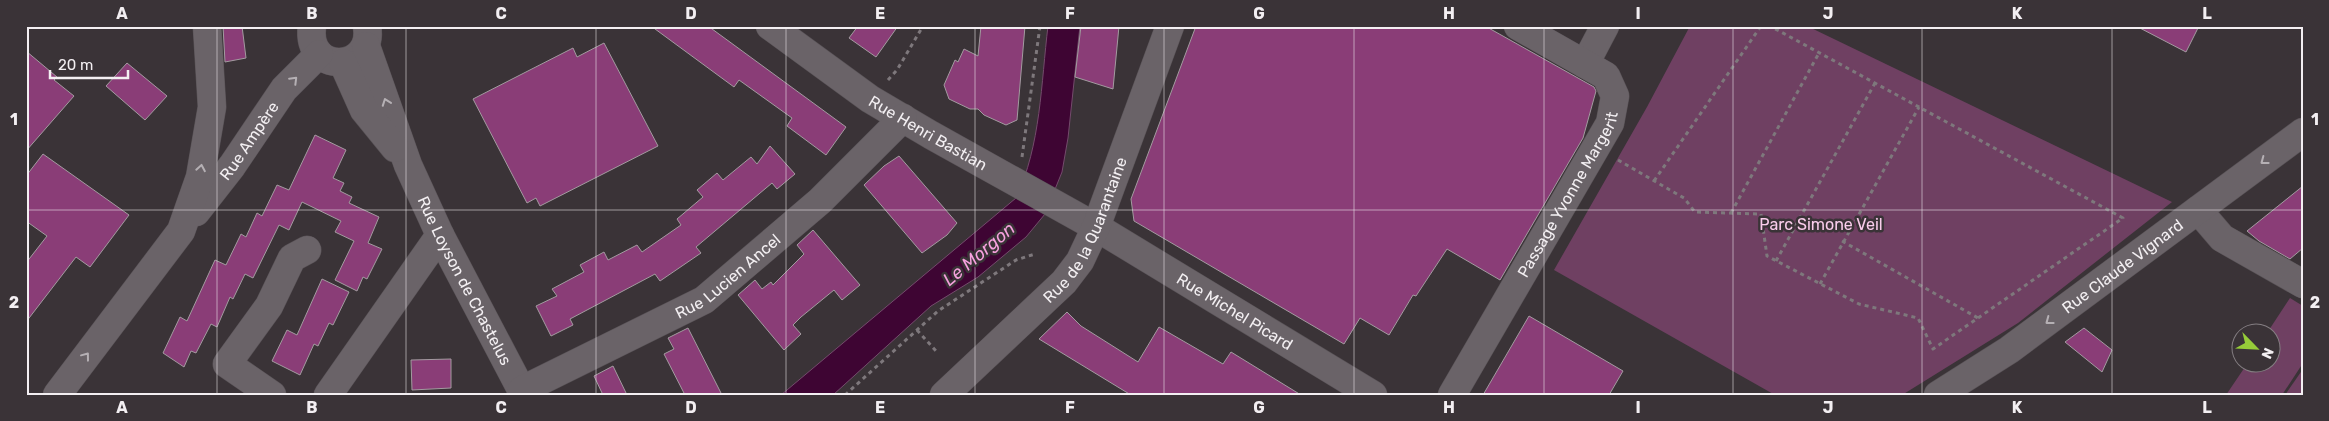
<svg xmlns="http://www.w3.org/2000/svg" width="2329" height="421" font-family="Rubik,sans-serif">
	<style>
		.green { fill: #6f4062 }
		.water { fill: #3e0533; stroke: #744b6c }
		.building { fill: #8a3d77; stroke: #a39ba0 }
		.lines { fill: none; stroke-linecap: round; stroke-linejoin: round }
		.minor-casing { stroke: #585256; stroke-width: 29 }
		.path { stroke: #7e787c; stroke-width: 3; stroke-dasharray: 4 4; stroke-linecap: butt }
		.minor { stroke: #6a6368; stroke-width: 28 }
		.oneway { stroke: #b5b0b4 }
		.grid { fill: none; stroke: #f3eff2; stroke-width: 1; stroke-opacity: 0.55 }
		.labels { text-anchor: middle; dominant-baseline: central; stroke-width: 5; stroke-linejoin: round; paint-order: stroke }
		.street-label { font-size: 16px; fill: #f3eff2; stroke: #3a3337 }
		.park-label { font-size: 16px; fill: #facdec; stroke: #3a3337 }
		.water-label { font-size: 18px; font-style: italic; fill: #f6a1de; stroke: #3a3337 }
		.neatline { fill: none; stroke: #f3eff2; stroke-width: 2 }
		.grid-label { font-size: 16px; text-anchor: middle; font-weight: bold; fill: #f3eff2 }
	</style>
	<rect width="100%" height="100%" fill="#3a3337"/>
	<g class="green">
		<path d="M1690 26H1807L2172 202 2018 323 1902 395H1775L1554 270 1647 107Z"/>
		<path d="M2290 298 2303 306V363L2282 395H2226L2247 364H2272V334L2267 333Z"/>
		<path d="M2303 369V395H2285Z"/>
	</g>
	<path class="water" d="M1048 26H1080L1068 138 1062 172 1045 214 1026 237 978 277 931 306 833 395H781L1016 198C1041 145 1041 83 1048 26Z"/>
	<g class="building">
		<path d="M223 26H242L246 58 225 62Z"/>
		<path d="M651 26H708L846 127 826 155 787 126 792 118 739 80 734 87Z"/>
		<path d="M858 26H898L876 57 849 38Z"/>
		<path d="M981 26H1025L1017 120 1006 125 984 115 978 109H970L949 99 944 85 955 60 958 62 964 49 978 56Z"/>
		<path d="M1081 26H1119L1113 89 1075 77Z"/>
		<path d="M1196 26H1485L1594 87 1596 91 1583 138 1500 280 1447 249 1416 296 1413 295 1389 335 1360 318 1344 344 1134 221 1131 199Z"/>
		<path d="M2136 26H2199L2186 52Z"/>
		<path d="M604 43 658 146 540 206 536 198 527 203 473 99 573 48 577 57Z"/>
		<path d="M26 51 57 77 54 80 74 96 26 151Z"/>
		<path d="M127 63 167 96 145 120 106 86Z"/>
		<path d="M315 135 346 150 333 178 344 183 340 191 352 197 349 203 379 217 368 243 382 249 367 279 363 277 357 291 335 280 354 241 335 232 341 221 302 202 289 230 279 225 253 278 245 274 233 299 230 297 217 327 211 324 196 353 191 351 184 367 163 353 180 317 187 321 215 260 226 265 241 234 246 237 257 213 262 216 277 185 289 190Z"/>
		<path d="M770 146 795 174 777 189 772 183 696 247 701 253 660 281 655 274 570 319 573 325 551 336 536 306 557 296 552 289 584 272 580 265 604 252 608 260 637 245 642 252 681 225 677 219 703 197 697 190 717 173 723 180 751 157 757 164Z"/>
		<path d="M43 154 129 215 90 267 76 257 26 322V263L47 236 26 221V176Z"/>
		<path d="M899 156 957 223 947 235 922 253 864 185 884 166Z"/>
		<path d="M2303 186V248L2290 259 2259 241 2247 231Z"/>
		<path d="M813 230 860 285 842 300 834 290 801 317 793 325 801 334 784 350 738 295 755 280 762 289 771 282 773 285 804 254 797 245Z"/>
		<path d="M322 279 349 292 333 325 329 323 318 346 314 344 300 375 272 361 287 330 297 335Z"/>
		<path d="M1067 312 1081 326 1138 362 1159 327 1223 364 1231 352 1301 395H1131L1039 339Z"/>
		<path d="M1529 316 1623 371 1609 395H1483Z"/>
		<path d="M688 328 722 395H685L664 354 674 349 668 338Z"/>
		<path d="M2084 328 2112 350 2102 372 2065 342Z"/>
		<path d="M451 359V388L412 390 411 360Z"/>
		<path d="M613 366 627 395H603L594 376Z"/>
	</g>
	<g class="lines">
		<g class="minor-casing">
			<g id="minor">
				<path d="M312 26C305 76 375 72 367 26"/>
				<path id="s1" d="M770 26 870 99 931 135 1096 227 1373 395"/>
				<path id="s2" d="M366 46 408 165 440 235 524 395"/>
				<path d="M343 63 364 110 395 148"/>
				<path d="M1585 64 1605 26"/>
				<path d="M2198 210 2222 238 2303 284"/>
				<path id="s3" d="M196 212 232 166 284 89 319 54"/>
				<path id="s4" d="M522 390 704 300 820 201 903 118"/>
				<path d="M57 395 181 231 200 177 212 107 207 26"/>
				<path d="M272 395 227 364 269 306 292 258 307 250"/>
				<path d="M328 395 440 235"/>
				<path id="s5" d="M944 395 1064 282 1080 261 1096 227 1170 26"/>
				<path id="s6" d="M1452 395 1610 123 1615 96 1606 76 1518 26"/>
				<path id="s7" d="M1938 395 2009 350 2303 132"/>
			</g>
		</g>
		<g class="path">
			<path d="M888 80 897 70 923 26"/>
			<path d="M1022 157 1040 26"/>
			<path d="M1618 160 1684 198 1695 212 1761 214 1767 256 1859 304 1918 318 1933 349 2123 218 1770 26"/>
			<path d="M1654 181 1761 26"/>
			<path d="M1731 213 1819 53"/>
			<path d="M1842 241 1978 318"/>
			<path d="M1776 261 1875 83"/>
			<path d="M1820 284 1919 107"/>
			<path d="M917 330 936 351"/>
			<path d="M845 395 938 311 1016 260 1035 254"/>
		</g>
		<use href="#minor" class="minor"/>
	</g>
	<defs><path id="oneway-chevron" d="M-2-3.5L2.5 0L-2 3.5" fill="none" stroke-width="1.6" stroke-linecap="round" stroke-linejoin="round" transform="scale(1.25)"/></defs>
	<g class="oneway">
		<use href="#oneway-chevron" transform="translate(294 80) rotate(-45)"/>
		<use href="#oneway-chevron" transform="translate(386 102) rotate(-110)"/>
		<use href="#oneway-chevron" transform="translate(2264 161) rotate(143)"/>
		<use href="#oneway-chevron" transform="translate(201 168) rotate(-80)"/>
		<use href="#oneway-chevron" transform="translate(2049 321) rotate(143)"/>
		<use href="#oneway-chevron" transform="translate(86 356) rotate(-53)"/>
	</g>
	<path class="grid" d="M217 26V395M406 26V395M596 26V395M786 26V395M975 26V395M1164 26V395M1354 26V395M1544 26V395M1733 26V395M1922 26V395M2112 26V395M26 210H2303"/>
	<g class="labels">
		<g class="street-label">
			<text stroke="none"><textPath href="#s1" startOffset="191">Rue Henri Bastian</textPath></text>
			<text stroke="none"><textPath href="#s3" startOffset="89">Rue Ampère</textPath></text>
			<text stroke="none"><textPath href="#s6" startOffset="232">Passage Yvonne Margerit</textPath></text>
			<text stroke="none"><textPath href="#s5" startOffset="221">Rue de la Quarantaine</textPath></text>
			<text stroke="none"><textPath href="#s7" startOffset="225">Rue Claude Vignard</textPath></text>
			<text stroke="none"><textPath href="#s4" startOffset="236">Rue Lucien Ancel</textPath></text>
			<text stroke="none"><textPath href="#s2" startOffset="255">Rue Loyson de Chastelus</textPath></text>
			<text stroke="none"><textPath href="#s1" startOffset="546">Rue Michel Picard</textPath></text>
		</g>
		<g class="park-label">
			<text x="1821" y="224">Parc Simone Veil</text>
		</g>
		<g class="water-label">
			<text transform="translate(979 254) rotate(-40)">Le Morgon</text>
		</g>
	</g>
	<rect width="2329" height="421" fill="none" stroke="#3a3337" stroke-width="55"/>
	<g transform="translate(2256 348) rotate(114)"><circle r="24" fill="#3a3337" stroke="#847e82"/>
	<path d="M0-4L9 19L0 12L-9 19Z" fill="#96cc39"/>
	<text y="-8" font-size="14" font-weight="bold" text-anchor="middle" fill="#f3eff2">N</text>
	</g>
	<path d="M50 70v8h78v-8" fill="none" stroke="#f3eff2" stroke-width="2.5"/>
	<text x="58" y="70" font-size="15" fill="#f3eff2" stroke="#3a3337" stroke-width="4" paint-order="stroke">20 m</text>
	<rect x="28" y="28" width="2274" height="366" class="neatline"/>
	<g class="grid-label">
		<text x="122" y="19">A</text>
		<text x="312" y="19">B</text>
		<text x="501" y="19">C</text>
		<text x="691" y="19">D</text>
		<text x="880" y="19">E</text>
		<text x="1070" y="19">F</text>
		<text x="1259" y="19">G</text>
		<text x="1449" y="19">H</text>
		<text x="1638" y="19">I</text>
		<text x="1828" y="19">J</text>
		<text x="2017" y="19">K</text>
		<text x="2207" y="19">L</text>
		<text x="14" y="125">1</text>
		<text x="2315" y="125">1</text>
		<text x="14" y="308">2</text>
		<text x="2315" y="308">2</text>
		<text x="122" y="413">A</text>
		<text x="312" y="413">B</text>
		<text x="501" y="413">C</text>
		<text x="691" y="413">D</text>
		<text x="880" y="413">E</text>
		<text x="1070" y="413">F</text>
		<text x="1259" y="413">G</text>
		<text x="1449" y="413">H</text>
		<text x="1638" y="413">I</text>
		<text x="1828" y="413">J</text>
		<text x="2017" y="413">K</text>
		<text x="2207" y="413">L</text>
	</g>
</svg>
